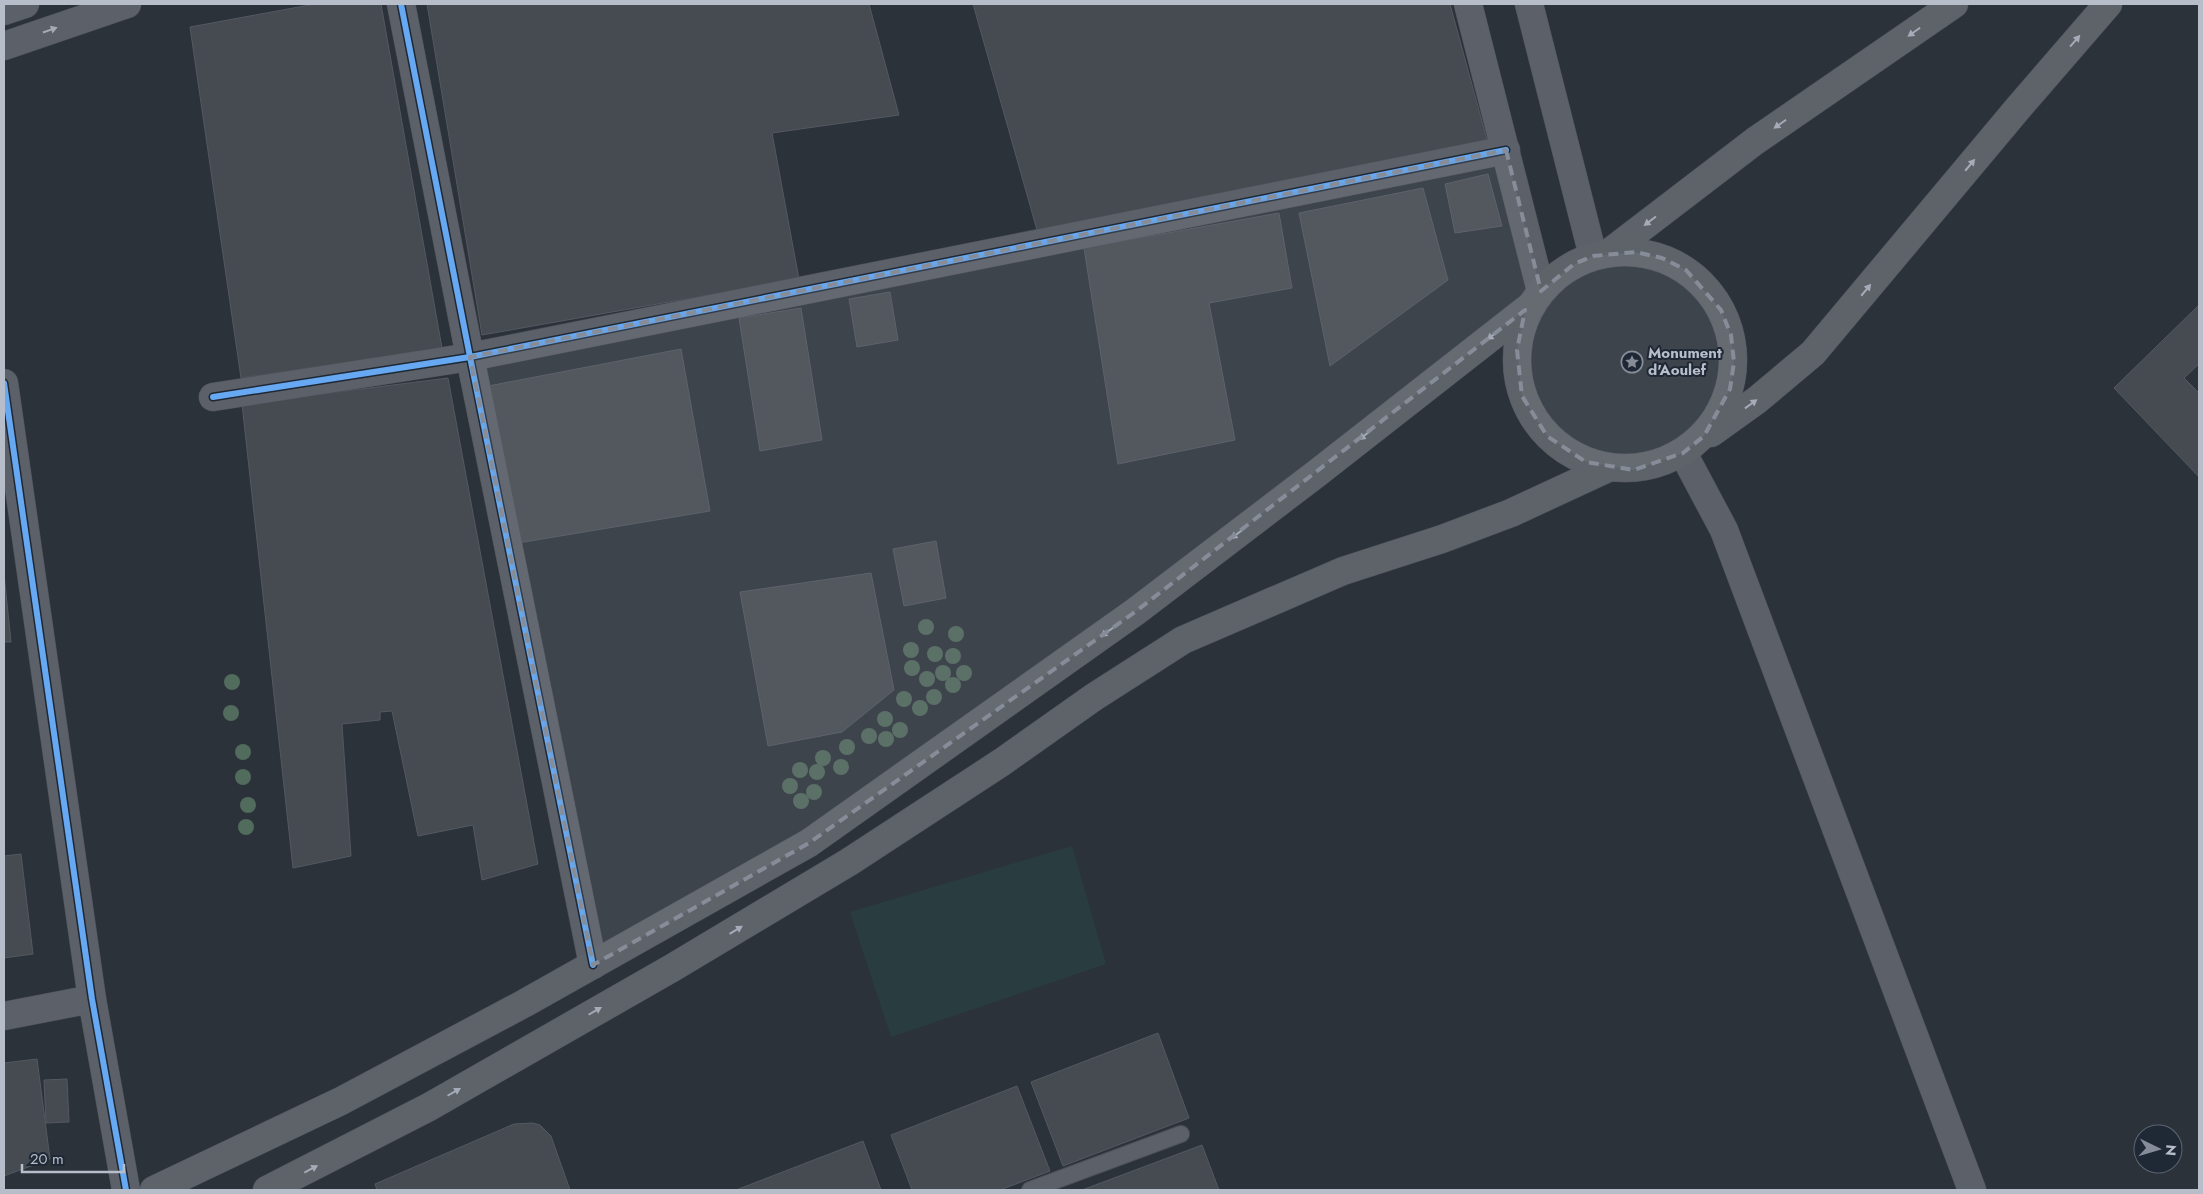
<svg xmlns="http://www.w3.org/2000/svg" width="2203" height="1194" font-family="Jost,sans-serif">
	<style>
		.green { fill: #293d41 }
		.building { fill: #464b52; stroke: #545961 }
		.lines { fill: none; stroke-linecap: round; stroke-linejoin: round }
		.service-casing { stroke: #4a4e54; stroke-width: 18 }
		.minor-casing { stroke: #4a4e54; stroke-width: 29 }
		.primary-casing { stroke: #4a4e57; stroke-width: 29 }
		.service { stroke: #5c6068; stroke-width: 16 }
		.minor { stroke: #5c6068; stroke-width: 28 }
		.primary { stroke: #5e636a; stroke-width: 28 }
		.cycleway-casing { stroke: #1f2835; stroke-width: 9 }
		.cycleway { stroke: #66a8f1; stroke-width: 6 }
		.tree { fill: #516b5d }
		.oneway { fill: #a5abb6 }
		.oneway2 { fill: #a5acb7 }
		.marked { fill: #868d98; fill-opacity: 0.2; stroke: #868d98; stroke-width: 4; stroke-dasharray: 10 6; stroke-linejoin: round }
		.labels { text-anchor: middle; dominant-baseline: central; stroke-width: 4; stroke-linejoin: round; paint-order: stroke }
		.poi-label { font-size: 15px; font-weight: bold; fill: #b7beca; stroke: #1f2835; text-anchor: start }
	</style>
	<rect width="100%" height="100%" fill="#2c323a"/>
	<path class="green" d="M1072 846 1106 964 891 1037 850 912Z"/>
	<g class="building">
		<path d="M315 4H381L442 348 241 378 190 27Z"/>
		<path d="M427 4H869L899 115 772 133 799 279 482 335Z"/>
		<path d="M973 4H1450L1489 147 1037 230Z"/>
		<path d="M1488 174 1502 226 1455 233 1445 184Z"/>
		<path d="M1423 188 1448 280 1330 366 1299 213Z"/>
		<path d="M1279 213 1292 288 1209 303 1235 440 1118 464 1084 248Z"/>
		<path d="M890 292 898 340 857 347 849 299Z"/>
		<path d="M2199 305V364L2184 378 2199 393V477L2114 388Z"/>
		<path d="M801 308 822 440 760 451 739 318Z"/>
		<path d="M681 349 710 511 512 544 483 387Z"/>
		<path d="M448 378 538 864 482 880 473 825 418 836 392 711 380 712V720L342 724 351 856 293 868 242 404Z"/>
		<path d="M936 541 946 598 904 606 893 549Z"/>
		<path d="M871 573 894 690 842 732 768 746 740 592Z"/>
		<path d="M4 574 11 642H4Z"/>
		<path d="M21 854 33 954 4 958V856Z"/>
		<path d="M1158 1033 1189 1118 1063 1166 1031 1082Z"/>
		<path d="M37 1059 50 1159 4 1176V1063Z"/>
		<path d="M67 1079 69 1122 46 1123 44 1080Z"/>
		<path d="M1017 1086 1050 1171 1000 1190H912L891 1135Z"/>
		<path d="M533 1123 540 1125 551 1136 570 1190H377L375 1184 514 1124Z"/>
		<path d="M863 1141 881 1190H736Z"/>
		<path d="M1202 1145 1219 1190H1082Z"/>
	</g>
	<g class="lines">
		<g class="service-casing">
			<path id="service" d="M1030 1190 1181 1134"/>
		</g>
		<g class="minor-casing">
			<g id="minor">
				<path d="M401 4 470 357 593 965"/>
				<path d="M1468 4 1541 291"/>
				<path d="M1529 4 1593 256"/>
				<path d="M4 11 25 4"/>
				<path d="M4 46 127 4"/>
				<path d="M4 383 92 999 126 1190"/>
				<path d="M213 397 470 357 1506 150"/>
				<path d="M1683 453 1724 530 1972 1190"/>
				<path d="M4 1016 92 999"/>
			</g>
		</g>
		<g class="primary-casing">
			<g id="primary">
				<circle cx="1625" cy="360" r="108"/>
				<path d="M1610 252 1755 141 1954 4"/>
				<path d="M1711 433 1757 400 1813 353 2019 107 2108 4"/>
				<path d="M154 1190 341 1101 525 1003 809 843 1135 612 1316 474 1532 305"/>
				<path d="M267 1190 429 1107 672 968 849 862 1002 762 1094 697 1183 640 1343 571 1442 539 1511 513 1608 468"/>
			</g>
		</g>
		<use href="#service" class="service"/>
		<use href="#minor" class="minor"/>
		<use href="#primary" class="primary"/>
		<g class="cycleway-casing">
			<g id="cycleway">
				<path d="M401 4 470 357 593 965"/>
				<path d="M4 383 92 999 126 1190"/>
				<path d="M213 397 470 357 1506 150"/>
			</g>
		</g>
		<use href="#cycleway" class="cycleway"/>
	</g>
	<g class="tree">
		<circle cx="926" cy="627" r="8"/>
		<circle cx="956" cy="634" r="8"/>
		<circle cx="911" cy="650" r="8"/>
		<circle cx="935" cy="654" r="8"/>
		<circle cx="953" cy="656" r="8"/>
		<circle cx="912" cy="668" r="8"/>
		<circle cx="943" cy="673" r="8"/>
		<circle cx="964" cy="673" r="8"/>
		<circle cx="927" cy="679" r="8"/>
		<circle cx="232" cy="682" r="8"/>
		<circle cx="953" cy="685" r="8"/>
		<circle cx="934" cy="697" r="8"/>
		<circle cx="904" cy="699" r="8"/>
		<circle cx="920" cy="708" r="8"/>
		<circle cx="231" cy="713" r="8"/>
		<circle cx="885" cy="719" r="8"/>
		<circle cx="900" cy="730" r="8"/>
		<circle cx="869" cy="736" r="8"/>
		<circle cx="886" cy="739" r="8"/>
		<circle cx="847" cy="747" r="8"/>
		<circle cx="243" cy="752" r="8"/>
		<circle cx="823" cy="758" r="8"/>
		<circle cx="841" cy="767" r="8"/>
		<circle cx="800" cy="770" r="8"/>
		<circle cx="817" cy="772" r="8"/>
		<circle cx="243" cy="777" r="8"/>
		<circle cx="790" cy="786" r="8"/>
		<circle cx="814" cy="792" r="8"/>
		<circle cx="801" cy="801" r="8"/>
		<circle cx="248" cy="805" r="8"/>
		<circle cx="246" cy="827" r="8"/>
	</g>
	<defs><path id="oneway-solid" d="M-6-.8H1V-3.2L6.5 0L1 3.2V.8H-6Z" transform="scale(1.25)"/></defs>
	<use class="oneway" href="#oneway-solid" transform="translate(50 30) rotate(-19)"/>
	<g class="oneway2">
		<use href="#oneway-solid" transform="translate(1914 32) rotate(145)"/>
		<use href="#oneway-solid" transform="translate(2075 41) rotate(-49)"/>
		<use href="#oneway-solid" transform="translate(1780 124) rotate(145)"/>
		<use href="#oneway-solid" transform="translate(1970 165) rotate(-50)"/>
		<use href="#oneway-solid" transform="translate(1650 221) rotate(143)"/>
		<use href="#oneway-solid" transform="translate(1866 290) rotate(-50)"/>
		<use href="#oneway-solid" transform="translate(1493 335) rotate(142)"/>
		<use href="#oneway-solid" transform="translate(1751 404) rotate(-36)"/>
		<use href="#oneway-solid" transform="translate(1365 435) rotate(142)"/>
		<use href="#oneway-solid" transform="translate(1237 534) rotate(143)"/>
		<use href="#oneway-solid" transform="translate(1107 632) rotate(145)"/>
		<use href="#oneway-solid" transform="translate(736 930) rotate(-31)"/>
		<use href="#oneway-solid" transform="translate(595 1011) rotate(-30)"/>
		<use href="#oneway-solid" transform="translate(454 1092) rotate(-30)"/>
		<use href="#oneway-solid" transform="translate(311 1169) rotate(-28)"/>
	</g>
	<path class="marked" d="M1506 150 1541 291 1574 264 1593 256 1636 252 1662 258 1686 270 1721 310 1731 335 1734 362 1730 389 1704 436 1683 453 1634 470 1586 462 1547 436 1522 396 1517 350 1525 310 1135 612 809 843 593 965 470 357Z"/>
	<defs>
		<g id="sight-ring" transform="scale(1.125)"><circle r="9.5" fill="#1f2835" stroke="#868d98" stroke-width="1.5"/><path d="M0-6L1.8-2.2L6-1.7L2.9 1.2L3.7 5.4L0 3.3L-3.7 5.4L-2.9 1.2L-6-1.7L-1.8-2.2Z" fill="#868d98"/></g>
	</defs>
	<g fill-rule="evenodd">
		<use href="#sight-ring" x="1632" y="362"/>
	</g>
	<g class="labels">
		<g class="poi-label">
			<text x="1648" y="353">Monument<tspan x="1648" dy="17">d'Aoulef</tspan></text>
		</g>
	</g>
	<rect width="2203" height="1194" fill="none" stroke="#b7beca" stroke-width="10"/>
	<g transform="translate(2158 1149) rotate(95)"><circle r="24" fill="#1f2835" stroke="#5c6471"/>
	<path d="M0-4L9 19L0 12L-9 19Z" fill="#868d98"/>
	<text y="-8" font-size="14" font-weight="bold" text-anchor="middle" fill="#b7beca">N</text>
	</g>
	<path d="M22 1164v8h102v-8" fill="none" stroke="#b7beca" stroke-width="2.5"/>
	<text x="30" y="1164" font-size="15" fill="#b7beca" stroke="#1f2835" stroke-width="4" paint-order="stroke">20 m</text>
</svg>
